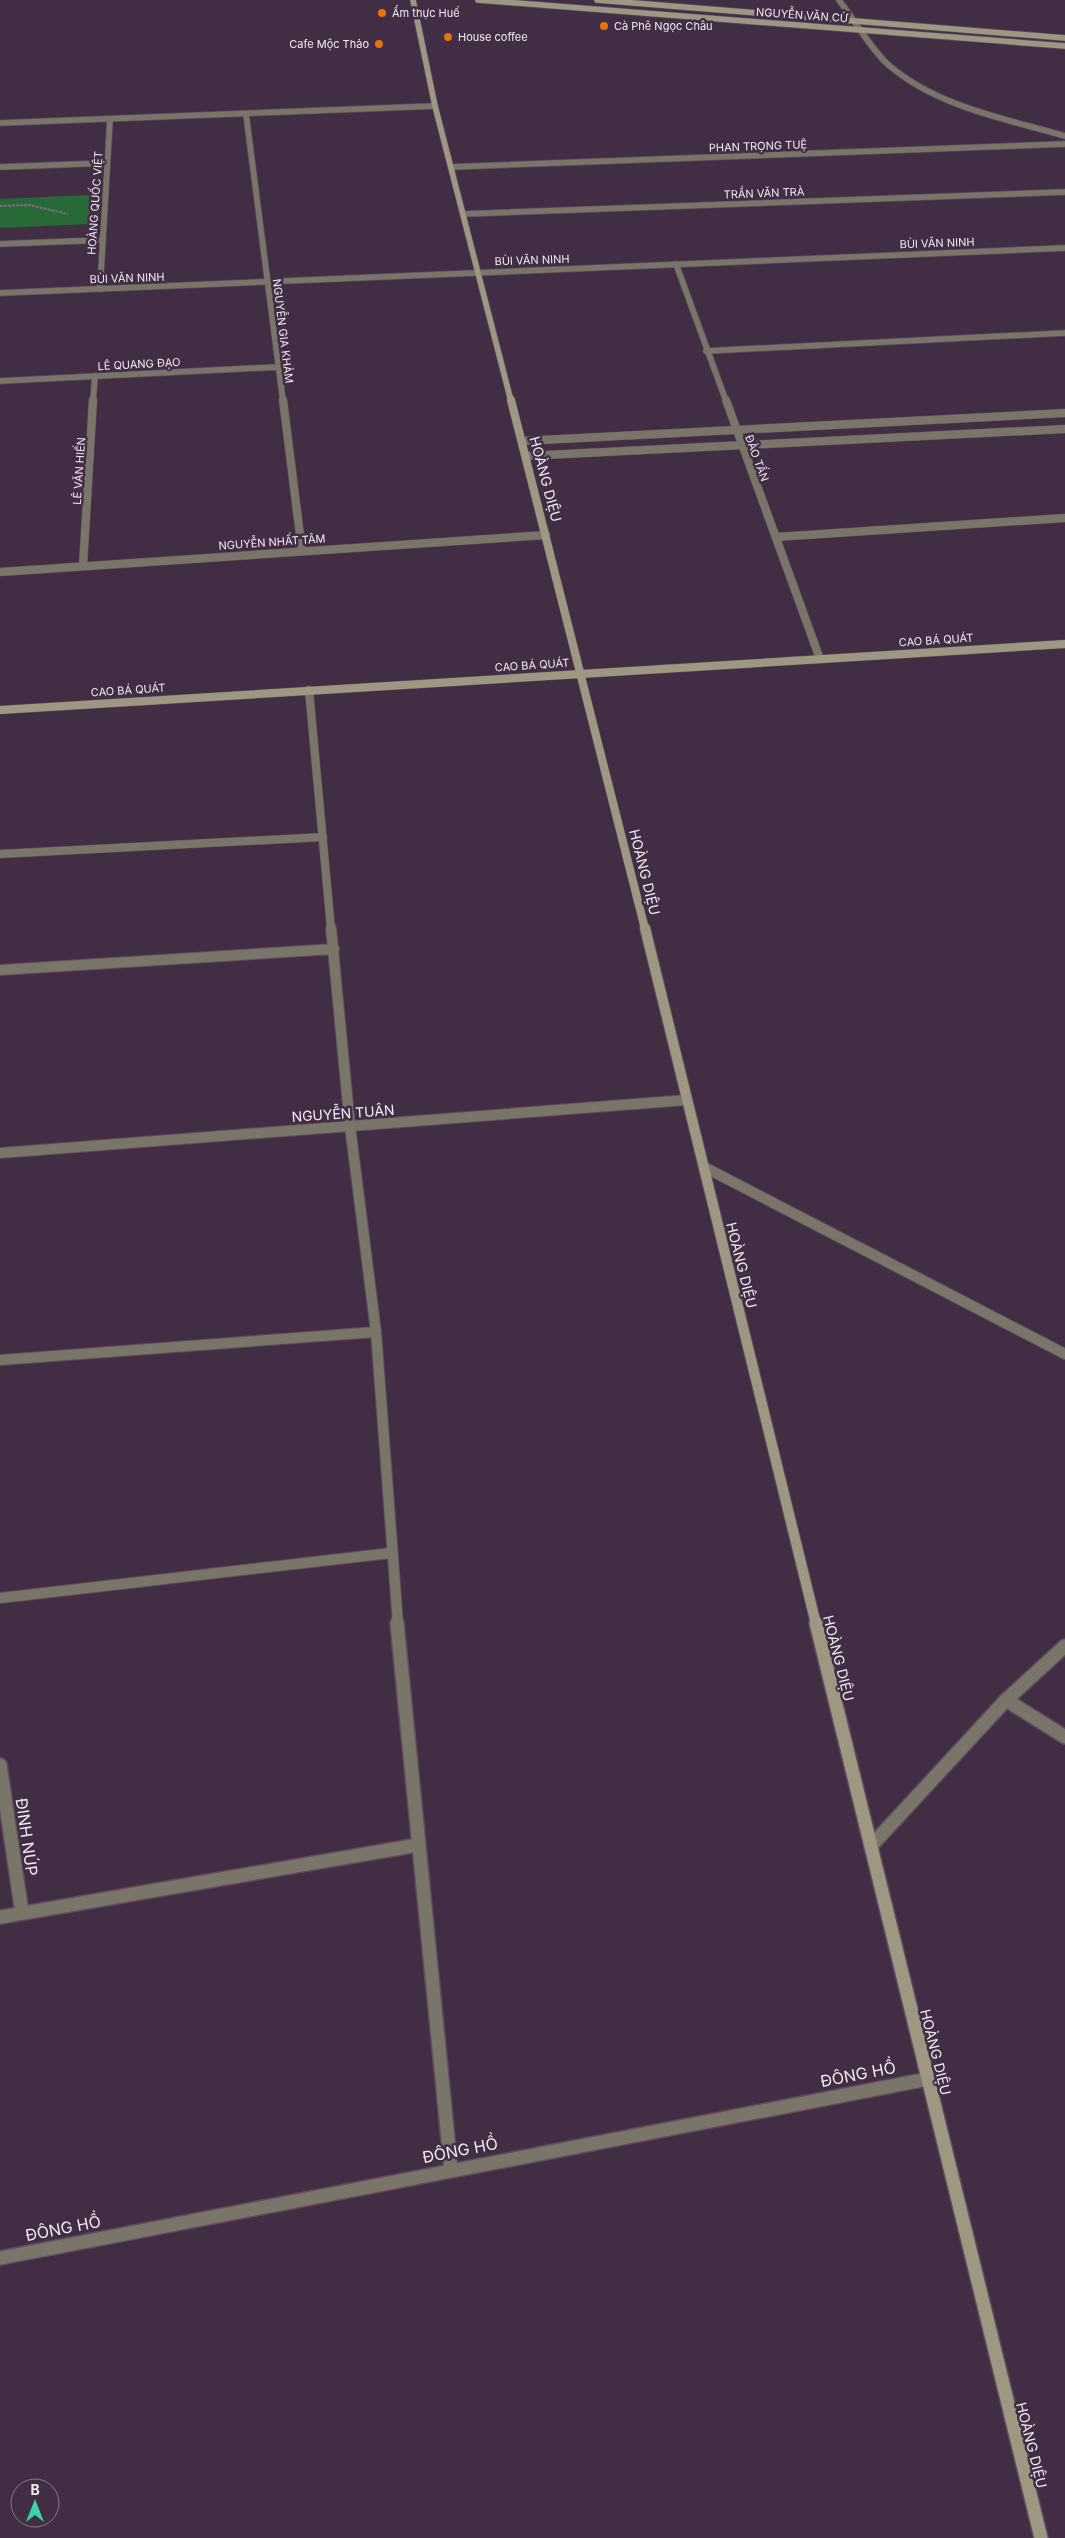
<svg xmlns="http://www.w3.org/2000/svg" width="1065" height="2538" font-family="Inter,sans-serif">
	<style>
		.green { fill: #286a37 }
		.lines { fill: none; stroke-linecap: round; stroke-linejoin: round }
		.street-far3-casing { stroke: #5e4c60; stroke-width: 7 }
		.street-far2-casing { stroke: #5e4c60; stroke-width: 9 }
		.street-far1-casing { stroke: #5e4c60; stroke-width: 12 }
		.street-casing { stroke: #5e4c60; stroke-width: 16 }
		.secondary-far3-casing { stroke: #5e4c60; stroke-width: 7 }
		.secondary-far2-casing { stroke: #5e4c60; stroke-width: 9 }
		.secondary-far1-casing { stroke: #5e4c60; stroke-width: 12 }
		.secondary-casing { stroke: #5e4c60; stroke-width: 16 }
		.path { stroke: #7c6b7e; stroke-width: 2; stroke-dasharray: 3 1; stroke-linecap: butt }
		.street-far3 { stroke: #7a7568; stroke-width: 5.5 }
		.street-far2 { stroke: #7a7568; stroke-width: 8 }
		.street-far1 { stroke: #7a7568; stroke-width: 10 }
		.street { stroke: #7a7568; stroke-width: 13 }
		.secondary-far3 { stroke: #a09782; stroke-width: 5.5 }
		.secondary-far2 { stroke: #a09782; stroke-width: 8 }
		.secondary-far1 { stroke: #a09782; stroke-width: 10 }
		.secondary { stroke: #a09782; stroke-width: 13 }
		.food-dot { fill: #e8710a; stroke: #422e44; stroke-width: 2 }
		.labels { text-anchor: middle; dominant-baseline: central; stroke-width: 5; stroke-linejoin: round; paint-order: stroke }
		.far-poi-label { font-size: 11px; fill: #f4e8f5; stroke: #422e44; text-anchor: start }
		.far-street-label { font-size: 11px; fill: #f4e8f5; stroke: #422e44 }
		.street-label { font-size: 14px; fill: #f4e8f5; stroke: #422e44 }
		.near-street-label { font-size: 16px; fill: #f4e8f5; stroke: #422e44 }
	</style>
	<rect width="100%" height="100%" fill="#422e44"/>
	<path class="green" d="M90 195V224L0 228V199Z"/>
	<g class="lines">
		<g class="street-far3-casing">
			<g id="street-far3">
				<path d="M839 0C852 17 875 55 891 67 939 107 1006 119 1065 136"/>
				<path d="M246 114 283 401"/>
				<path d="M0 123 435 106"/>
				<path d="M0 167 107 163"/>
				<path d="M451 167 1065 144"/>
				<path d="M463 214 1065 192"/>
				<path d="M0 244 103 240"/>
				<path d="M676 264 726 401"/>
				<path d="M100 289 110 119"/>
				<path d="M0 293 1065 248"/>
				<path d="M706 351 1065 333"/>
				<path d="M0 381 278 367"/>
				<path d="M93 401 95 376"/>
			</g>
		</g>
		<g class="street-far2-casing">
			<g id="street-far2">
				<path d="M283 400 302 551"/>
				<path d="M726 400 820 659"/>
				<path d="M522 441 1065 413"/>
				<path d="M526 456 1065 429"/>
				<path d="M776 537 1065 518"/>
				<path d="M83 566 93 400"/>
				<path d="M0 572 546 535"/>
				<path d="M309 690 331 929"/>
				<path d="M0 854 323 837"/>
			</g>
		</g>
		<g class="street-far1-casing">
			<g id="street-far1">
				<path d="M331 928 350 1126 376 1332 398 1624"/>
				<path d="M0 970 334 949"/>
				<path d="M0 1153 687 1100"/>
				<path d="M704 1167 1065 1354"/>
				<path d="M0 1360 376 1332"/>
				<path d="M0 1598 391 1553"/>
			</g>
		</g>
		<g class="street-casing">
			<g id="street">
				<path d="M397 1623 451 2170"/>
				<path d="M1006 1700 1065 1737"/>
				<path d="M0 1765 22 1913"/>
				<path d="M871 1846 1006 1700 1065 1646"/>
				<path d="M0 1917 418 1845"/>
				<path d="M0 2258 928 2079"/>
			</g>
		</g>
		<g class="secondary-far3-casing">
			<g id="secondary-far3">
				<path d="M413 0 435 106 511 401"/>
				<path d="M478 0 1065 46"/>
				<path d="M597 0 1065 38"/>
			</g>
		</g>
		<g class="secondary-far2-casing">
			<g id="secondary-far2">
				<path d="M511 400 645 929"/>
				<path d="M0 710 1065 644"/>
			</g>
		</g>
		<g class="secondary-far1-casing">
			<path id="secondary-far1" d="M645 928 816 1624"/>
		</g>
		<g class="secondary-casing">
			<path id="secondary" d="M816 1623 1041 2538"/>
		</g>
		<path class="path" d="M0 206 29 205 68 214"/>
		<use href="#street-far3" class="street-far3"/>
		<use href="#street-far2" class="street-far2"/>
		<use href="#street-far1" class="street-far1"/>
		<use href="#street" class="street"/>
		<use href="#secondary-far3" class="secondary-far3"/>
		<use href="#secondary-far2" class="secondary-far2"/>
		<use href="#secondary-far1" class="secondary-far1"/>
		<use href="#secondary" class="secondary"/>
	</g>
	<g class="food-dot">
		<circle cx="382" cy="13" r="5"/>
		<circle cx="604" cy="26" r="5"/>
		<circle cx="448" cy="37" r="5"/>
		<circle cx="379" cy="44" r="5"/>
	</g>
	<g class="labels">
		<g class="far-poi-label">
			<text x="392" y="13">Ẩm thực Huế</text>
			<text x="614" y="26">Cà Phê Ngọc Châu</text>
			<text x="458" y="37">House coffee</text>
			<text x="369" y="44" text-anchor="end">Cafe Mộc Thảo</text>
		</g>
		<g class="far-street-label">
			<text transform="translate(802 15) rotate(4)">NGUYỄN VĂN CỪ</text>
			<text transform="translate(758 146) rotate(-2)">PHAN TRỌNG TUỆ</text>
			<text transform="translate(764 193) rotate(-2)">TRẦN VĂN TRÀ</text>
			<text transform="translate(95 203) rotate(-86)">HOÀNG QUỐC VIỆT</text>
			<text transform="translate(937 243) rotate(-2)">BÙI VĂN NINH</text>
			<text transform="translate(532 260) rotate(-2)">BÙI VĂN NINH</text>
			<text transform="translate(127 278) rotate(-2)">BÙI VĂN NINH</text>
			<text transform="translate(283 331) rotate(83)">NGUYỄN GIA KHẢM</text>
			<text transform="translate(139 364) rotate(-3)">LÊ QUANG ĐẠO</text>
			<text transform="translate(757 458) rotate(70)">ĐÀO TẤN</text>
			<text transform="translate(79 471) rotate(-86)">LÊ VĂN HIẾN</text>
			<text transform="translate(272 542) rotate(-4)">NGUYỄN NHẤT TÂM</text>
			<text transform="translate(936 640) rotate(-4)">CAO BÁ QUÁT</text>
			<text transform="translate(532 665) rotate(-4)">CAO BÁ QUÁT</text>
			<text transform="translate(128 690) rotate(-4)">CAO BÁ QUÁT</text>
		</g>
		<g class="street-label">
			<text transform="translate(546 479) rotate(75)">HOÀNG DIỆU</text>
			<text transform="translate(645 872) rotate(76)">HOÀNG DIỆU</text>
			<text transform="translate(343 1113) rotate(-4)">NGUYỄN TUÂN</text>
			<text transform="translate(742 1265) rotate(76)">HOÀNG DIỆU</text>
			<text transform="translate(839 1658) rotate(76)">HOÀNG DIỆU</text>
			<text transform="translate(936 2052) rotate(76)">HOÀNG DIỆU</text>
			<text transform="translate(1032 2445) rotate(76)">HOÀNG DIỆU</text>
		</g>
		<g class="near-street-label">
			<text transform="translate(27 1837) rotate(82)">ĐINH NÚP</text>
			<text transform="translate(858 2074) rotate(-11)">ĐÔNG HỒ</text>
			<text transform="translate(460 2150) rotate(-11)">ĐÔNG HỒ</text>
			<text transform="translate(63 2228) rotate(-11)">ĐÔNG HỒ</text>
		</g>
	</g>
	<g transform="translate(35 2503)"><circle r="24" fill="#422e44" stroke="#89788b"/>
	<path d="M0-4L9 19L0 12L-9 19Z" fill="#3dd4a3"/>
	<text y="-8" font-size="14" font-weight="bold" text-anchor="middle" fill="#f4e8f5">B</text>
	</g>
</svg>
